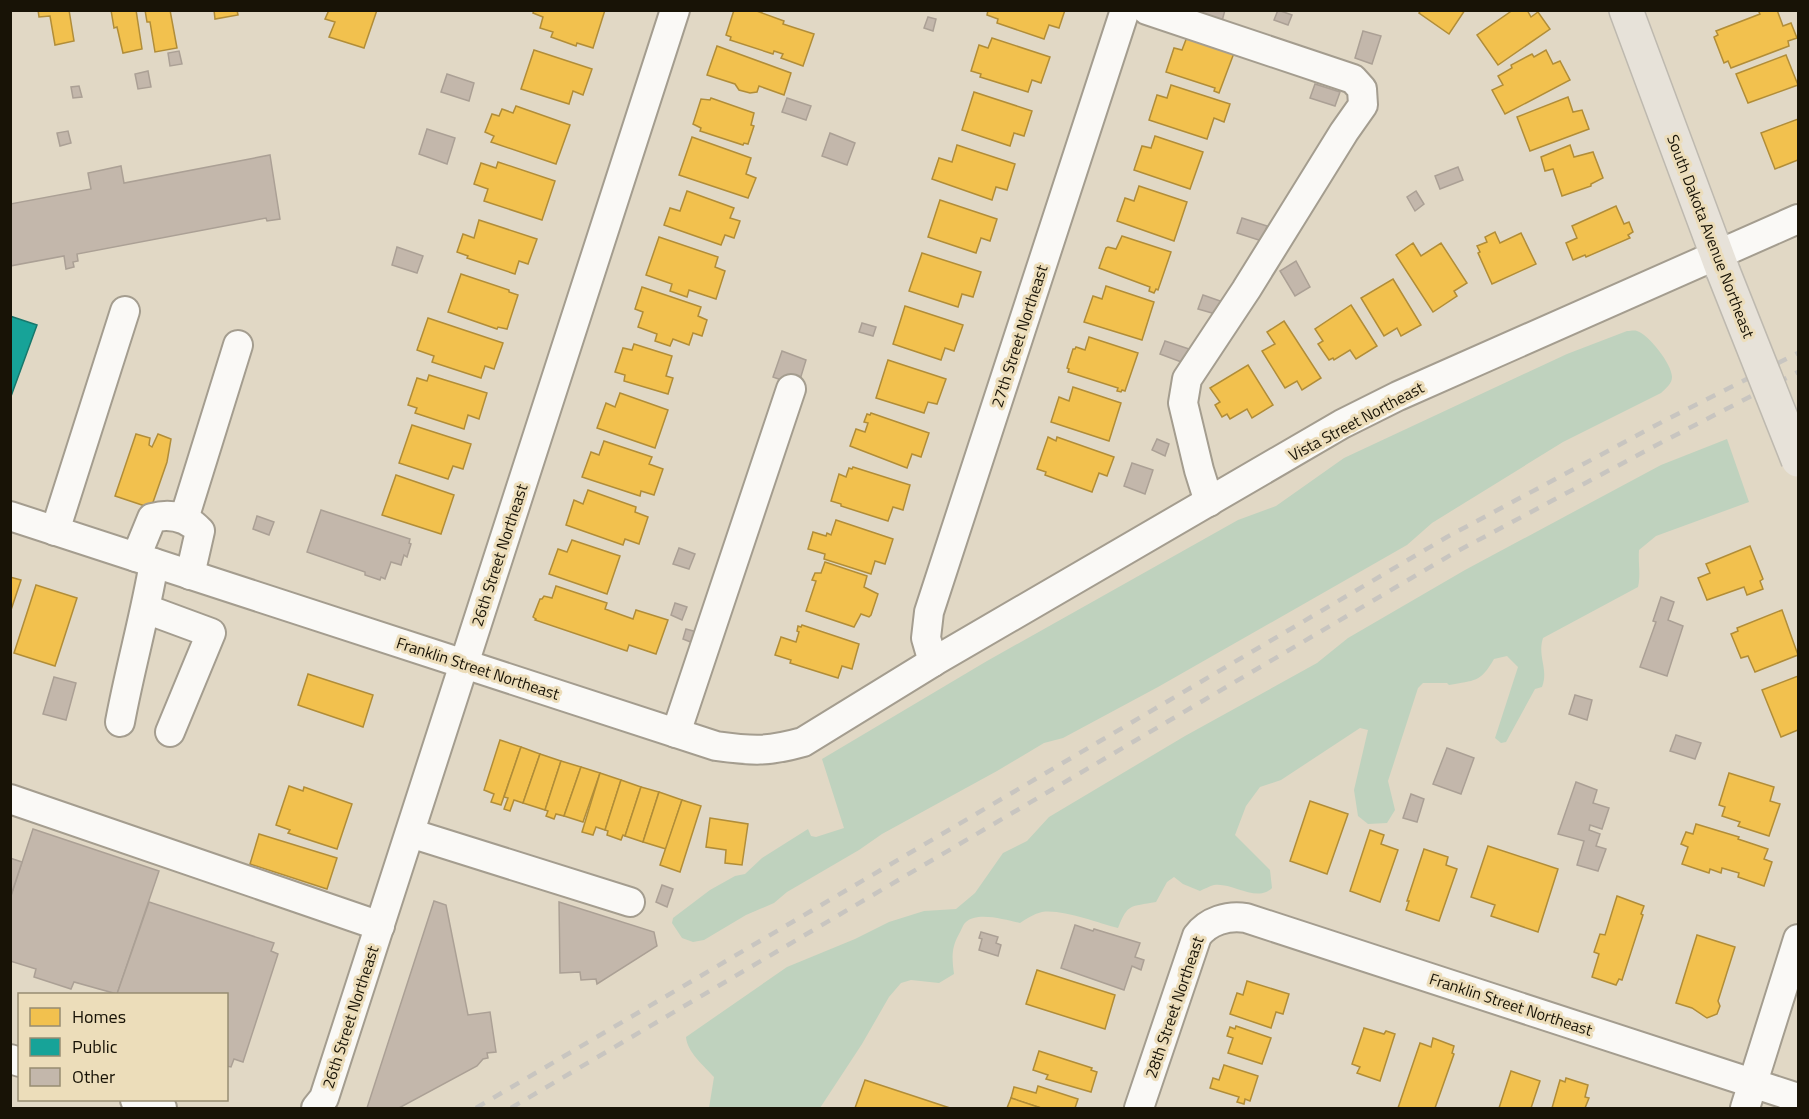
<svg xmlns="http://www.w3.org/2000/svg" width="1809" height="1119" font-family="'Titillium Web',sans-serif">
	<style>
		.green { fill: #bfd2be }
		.homes { fill: #f2c14e; stroke: #b18d38; stroke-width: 1.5 }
		.public { fill: #17a398; stroke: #17786c; stroke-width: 1.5 }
		.building { fill: #c3b7ab; stroke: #aba095; stroke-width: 1.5 }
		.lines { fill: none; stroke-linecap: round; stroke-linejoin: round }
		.minor-casing { stroke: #a49d8f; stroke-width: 32 }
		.major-casing { stroke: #beb9af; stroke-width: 36 }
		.minor { stroke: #faf9f6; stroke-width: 28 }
		.major { stroke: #e7e2d9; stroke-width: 33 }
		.rail { stroke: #c8c5c0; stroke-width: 4.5; stroke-dasharray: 10 10; stroke-linecap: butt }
		.major-bridge-casing { stroke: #beb9af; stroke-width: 36; stroke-linecap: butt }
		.major-bridge { stroke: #e7e2d9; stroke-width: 33 }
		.labels { text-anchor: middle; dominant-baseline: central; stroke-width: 6; stroke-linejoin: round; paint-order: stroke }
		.street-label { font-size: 16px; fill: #181306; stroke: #ecddba }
	</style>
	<rect width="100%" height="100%" fill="#e1d8c5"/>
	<g class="green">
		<path d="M1627 331C1631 331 1634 330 1637 331 1649 335 1672 364 1672 377 1672 384 1666 388 1661 393L1563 442 1432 523 1407 545 1158 687 1063 738 1044 743 997 771 882 834 859 850 787 892 774 903 746 915 704 940 693 942 682 938 672 923 673 918 710 890 735 876 745 874 762 858 808 829 811 836 816 837 844 828 822 759 987 661 1238 520 1276 506 1344 458 1567 354Z"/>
		<path d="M1727 439 1749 502 1656 536 1639 550C1638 564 1641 574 1638 587L1543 638C1537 657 1549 669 1542 687L1535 689 1506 742 1501 743 1495 738 1518 667 1507 656 1494 659C1480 683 1475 680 1449 685L1447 683H1423L1418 688 1388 781 1395 810 1387 823 1368 824 1358 816 1354 790 1368 730 1360 728 1281 780 1260 787 1246 806 1235 835 1270 870 1272 888C1257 903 1232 882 1214 885 1210 886 1204 889 1200 891L1183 884 1174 877 1167 882 1156 902C1130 907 1128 903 1118 928 1097 923 1063 909 1042 912 1034 914 1027 918 1020 923 1007 920 977 911 966 922 963 924 961 931 959 934 951 948 952 959 954 974L939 983 911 980 901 983 889 997 862 1044 820 1108H709L714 1077C704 1066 687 1052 686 1037L787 967 855 939 889 922 924 911 956 909 975 893 1003 853 1027 841 1049 817 1185 736 1317 663 1348 638 1465 570 1661 465Z"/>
	</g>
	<g class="homes">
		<path d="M38 10H69L74 41 55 45 50 16 39 17Z"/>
		<path d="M111 10H136L142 49 123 53 117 27 114 28Z"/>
		<path d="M145 10H170L177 48 155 52 150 22H147Z"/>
		<path d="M214 10H237L238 15 215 19Z"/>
		<path d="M329 10H377L364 48 329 37 335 22 325 19Z"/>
		<path d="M534 10H605L593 48 577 43 576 46 551 37 553 32 540 28 543 17 533 13Z"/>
		<path d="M734 10H754L784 21 783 24 814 34 803 66 781 58 783 54 774 51 773 54 730 40 731 37 726 35Z"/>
		<path d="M988 10H1065L1059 28 1049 25 1044 39 997 23 998 19 987 15Z"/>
		<path d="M1421 10H1465L1449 34 1419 13Z"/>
		<path d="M1513 10H1527L1531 17 1538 12 1550 29 1498 65 1477 35Z"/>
		<path d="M1758 10H1777L1783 26 1791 23 1797 38 1788 41 1789 46 1731 68 1728 61 1724 63 1714 37 1718 35 1716 31 1760 14Z"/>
		<path d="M1187 37 1234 53 1219 93 1214 91 1215 88 1166 72 1174 48 1182 50Z"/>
		<path d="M992 38 1050 57 1041 83 1032 80 1028 92 980 77 981 74 971 71 979 45 988 48Z"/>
		<path d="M717 46 791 73 784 95 759 86 757 92 750 93 739 90 735 84 707 75Z"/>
		<path d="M534 50 592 69 583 95 573 91 569 104 521 89Z"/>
		<path d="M1546 50 1553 64 1560 61 1570 80 1505 114 1492 90 1503 85 1498 76 1512 68 1511 65 1532 54 1534 57Z"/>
		<path d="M1786 55 1798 85 1748 103 1736 74Z"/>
		<path d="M1171 85 1230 104 1224 122 1214 118 1207 139 1149 120 1157 95 1167 98Z"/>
		<path d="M974 92 1032 111 1024 136 1014 133 1010 146 962 130Z"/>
		<path d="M1568 97 1573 112 1582 110 1589 129 1530 151 1517 117Z"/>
		<path d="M711 98 754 113 751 125 754 126 748 144 744 143 743 145 700 131 701 128 693 124 701 99 710 100Z"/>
		<path d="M516 106 570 125 556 164 491 142 494 136 485 132 492 114 499 116 502 109 513 113Z"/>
		<path d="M1798 119V160L1775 169 1761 133Z"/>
		<path d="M1155 136 1203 152 1190 189 1134 170 1142 146 1151 148Z"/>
		<path d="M692 137 751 158 746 174 756 178 748 198 679 175Z"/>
		<path d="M957 145 1015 164 1007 190 996 187 992 200 932 179 939 158 952 162Z"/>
		<path d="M1570 145 1574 157 1593 152 1603 178 1591 184V186L1562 196 1553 169 1545 171 1541 157Z"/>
		<path d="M498 162 555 181 542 220 484 201 488 189 474 184 481 163 496 168Z"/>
		<path d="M1139 186 1187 202 1174 241 1117 221 1125 198 1134 201Z"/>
		<path d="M687 191 734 208 730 218 740 221 734 238 725 235 721 245 664 225 670 208 680 211Z"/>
		<path d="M940 200 997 219 990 241 981 238 976 253 928 237Z"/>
		<path d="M1616 206 1624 224 1629 222 1633 232 1628 235 1630 238 1586 257 1585 255 1573 260 1566 243 1577 238 1572 226Z"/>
		<path d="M479 220 537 239 528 264 519 261 515 274 467 258 468 256 457 252 463 234 474 238Z"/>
		<path d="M1495 232 1500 243 1521 233 1536 264 1492 284 1478 253 1480 252 1477 246 1487 242 1485 237Z"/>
		<path d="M1122 236 1171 252 1158 290 1156 289 1154 293 1149 291 1150 287 1099 268 1106 248 1108 247 1116 249Z"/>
		<path d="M659 237 718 257 715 267 725 271 716 299 689 290 687 297 670 291 672 284 646 275Z"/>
		<path d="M1413 243 1421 256 1441 243 1467 283 1454 291 1457 296 1433 312 1396 255Z"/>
		<path d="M922 253 981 272 973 297 962 294 958 307 909 291Z"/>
		<path d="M461 274 509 290V292L518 295 507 329 498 327 497 329 448 312Z"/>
		<path d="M1393 279 1421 325 1401 336 1397 328 1384 336 1361 298Z"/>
		<path d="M1106 286 1154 302 1142 340 1084 322 1093 296 1102 299Z"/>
		<path d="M642 287 701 307 698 316 707 320 702 336 693 333 689 345 673 339 670 346 655 341 657 334 638 327 643 312 635 309Z"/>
		<path d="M1351 305 1377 346 1356 359 1350 350 1334 360 1333 358 1329 360 1318 344 1323 341 1315 329Z"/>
		<path d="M905 306 963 325 954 351 945 348 941 360 893 344Z"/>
		<path d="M428 318 503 343 494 369 485 366 481 378 432 362 434 356 417 350Z"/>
		<path d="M1284 321 1321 378 1302 390 1297 381 1285 388 1262 351 1275 344 1267 332Z"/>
		<path d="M1089 337 1138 353 1125 391 1122 390 1121 392 1117 391 1118 388 1068 372 1069 369 1067 368 1073 349H1075L1076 347 1085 350Z"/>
		<path d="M634 344 672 356 666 376 673 378 668 394 624 381 625 375 615 372 623 348 632 350Z"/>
		<path d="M888 360 946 379 937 404 928 402 924 413 876 398Z"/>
		<path d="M1248 365 1273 405 1252 418 1247 409 1230 419 1227 414 1222 417 1215 405 1220 402 1210 388Z"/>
		<path d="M429 375 487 393 479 419 468 415 464 429 415 413 417 408 408 405 417 378 427 381Z"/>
		<path d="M1073 387 1121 403 1109 441 1051 422 1059 397 1069 401Z"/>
		<path d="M620 393 668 410 655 448 597 428 606 403 615 407Z"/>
		<path d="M871 413 929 433 921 457 912 454 907 468 850 446 856 429 865 432 868 423 864 422 867 414 870 415Z"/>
		<path d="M412 425 471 444 463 469 453 466 448 479 399 463Z"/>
		<path d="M136 434 150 438 149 445 152 447 158 434 171 439 167 462 151 508 115 496Z"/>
		<path d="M1048 437 1056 441 1057 437 1114 457 1107 476 1099 473 1092 492 1045 475 1046 472 1037 469Z"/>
		<path d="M604 441 652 457 649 464 663 469 654 495 641 491 640 496 582 477 591 452 599 455Z"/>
		<path d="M853 467 910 485 903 510 893 507 888 521 841 506V504L831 501 839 474 846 477 849 468 852 469Z"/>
		<path d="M396 475 454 495 441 534 382 515Z"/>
		<path d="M588 490 636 507 635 512 648 517 639 544 625 539 623 545 566 525 574 500 583 504Z"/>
		<path d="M836 520 893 539 885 564 875 561 871 574 824 559 825 554 808 549 813 532 826 536 827 533 831 535Z"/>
		<path d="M572 540 620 556 607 594 549 574 558 549 567 552Z"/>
		<path d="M1750 546 1763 579 1760 581 1763 589 1747 595 1744 587 1707 600 1698 578 1710 573 1706 564Z"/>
		<path d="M825 562 867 576 864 587 878 594 871 615 869 617 861 614 854 627 806 611 816 581 812 580 815 573H821Z"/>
		<path d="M10 577 21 580 10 613Z"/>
		<path d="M36 585 77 598 55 666 14 653Z"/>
		<path d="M556 586 607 603 605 609 633 619 636 610 668 620 656 654 629 645 627 651 535 620 536 619 533 617 540 599H542L544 596 552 598Z"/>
		<path d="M1782 610 1798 655 1755 672 1748 656 1741 658 1731 634 1738 631 1737 628Z"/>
		<path d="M802 625 859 644 852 669 842 666 838 678 790 663 791 660 775 655 781 637 796 642 799 632 797 631 798 626 801 627Z"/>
		<path d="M308 674 373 695 363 727 298 705Z"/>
		<path d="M1798 676V730L1781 737 1762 690Z"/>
		<path d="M500 740 521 747 501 805 491 802 494 794 484 790Z"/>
		<path d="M521 747 540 754 523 803 514 800 510 811 504 809 508 798 504 797Z"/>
		<path d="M540 754 561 761 545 810 523 803Z"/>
		<path d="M561 761 581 767 564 816 556 814 554 819 546 816 548 811 545 810Z"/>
		<path d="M581 767 600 773 583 822 564 816Z"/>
		<path d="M600 773 621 780 605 830 596 827 593 835 582 832Z"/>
		<path d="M1729 773 1774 787 1770 801 1780 804 1769 836 1738 826 1740 822 1722 816 1725 807 1719 805Z"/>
		<path d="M621 780 641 787 625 836 623 835 621 840 607 835 608 831 605 830Z"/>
		<path d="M289 786 303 791 304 787 352 804 337 849 288 833 290 830 276 825Z"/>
		<path d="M641 787 659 792 643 842 625 836Z"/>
		<path d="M659 792 682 800 666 849 643 842Z"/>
		<path d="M682 800 701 806 680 872 660 865Z"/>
		<path d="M1310 801 1348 814 1327 874 1290 861Z"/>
		<path d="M710 818 748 824 742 865 725 863 726 850 706 847Z"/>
		<path d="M1696 824 1739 837 1738 839 1768 849 1764 859 1772 862 1764 886 1738 877 1739 873 1722 868 1721 873 1710 869 1709 873 1682 864 1688 847 1681 844 1686 832 1693 834Z"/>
		<path d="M1370 830 1384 835 1381 844 1398 850 1380 902 1350 891Z"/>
		<path d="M259 834 337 858 327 889 250 864Z"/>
		<path d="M1488 846 1558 869 1538 932 1491 916 1495 905 1471 897Z"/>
		<path d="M1424 849 1448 857 1446 865 1457 869 1439 921 1406 910 1409 901H1407Z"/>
		<path d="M1617 896 1644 906 1641 914 1643 915 1622 980 1619 979 1616 985 1592 977 1599 954 1594 952 1600 934 1605 935Z"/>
		<path d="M1697 935 1735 947 1718 1001 1720 1006 1717 1014 1707 1018 1692 1008 1676 1003Z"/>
		<path d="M1037 970 1115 995 1105 1029 1026 1004Z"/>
		<path d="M1247 981 1289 994 1283 1014 1276 1012 1271 1028 1230 1014 1237 993 1243 995Z"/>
		<path d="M1236 1026 1271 1038 1262 1064 1228 1053 1233 1038 1227 1036 1230 1027 1235 1029Z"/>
		<path d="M1364 1028 1384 1034 1386 1031 1395 1034 1380 1081 1357 1073 1360 1067 1352 1064Z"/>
		<path d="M1433 1038 1454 1046 1452 1053 1454 1054 1435 1108H1398L1420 1043 1431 1047Z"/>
		<path d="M1039 1051 1092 1068 1091 1070 1097 1072 1091 1092 1046 1079 1048 1075 1033 1070Z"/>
		<path d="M1224 1065 1258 1076 1250 1101 1245 1099 1244 1104 1237 1102 1239 1097 1210 1088 1213 1078 1219 1080Z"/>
		<path d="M1511 1071 1540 1081 1531 1108H1499Z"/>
		<path d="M1566 1078 1588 1085 1585 1097 1589 1098 1585 1108H1552L1560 1080 1565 1082Z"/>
		<path d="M865 1080 950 1108H855Z"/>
		<path d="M1038 1086 1078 1099 1075 1108H1041L1011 1098 1014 1087 1036 1093Z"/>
		<path d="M1011 1098 1041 1108H1007Z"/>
	</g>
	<path class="public" d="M10 316 37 325 10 399Z"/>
	<g class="building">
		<path d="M1196 10H1225L1221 25 1194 16Z"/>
		<path d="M1278 10 1292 15 1288 25 1274 20Z"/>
		<path d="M928 17 936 19 933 31 924 28Z"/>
		<path d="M1363 31 1381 36 1372 64 1355 58Z"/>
		<path d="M179 51 182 64 170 66 168 53Z"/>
		<path d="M148 71 151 87 138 89 135 74Z"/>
		<path d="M447 74 474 83 469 101 441 92Z"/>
		<path d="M1315 84 1340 92 1335 106 1310 98Z"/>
		<path d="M79 86 82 97 73 98 71 87Z"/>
		<path d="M787 98 811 106 806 120 782 112Z"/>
		<path d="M427 129 455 138 447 164 419 154Z"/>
		<path d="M68 131 71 143 60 146 57 133Z"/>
		<path d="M830 133 855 143 847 165 822 156Z"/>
		<path d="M270 155 280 219 267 221 266 218 77 254 78 261 73 262 74 267 66 269 64 256 10 266V204L91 189 88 173 121 166 124 183Z"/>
		<path d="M1458 167 1463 180 1440 189 1435 176Z"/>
		<path d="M1416 191 1424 204 1415 211 1407 197Z"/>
		<path d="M1242 218 1267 226 1262 241 1237 233Z"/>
		<path d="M397 247 423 256 417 273 392 265Z"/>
		<path d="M1296 261 1310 287 1295 296 1280 271Z"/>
		<path d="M1203 295 1223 302 1219 315 1198 309Z"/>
		<path d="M862 323 876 327 873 336 859 332Z"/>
		<path d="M1165 341 1189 349 1184 363 1160 354Z"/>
		<path d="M782 351 806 360 798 386 773 377Z"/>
		<path d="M1157 439 1169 444 1165 456 1152 450Z"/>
		<path d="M1132 463 1153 470 1145 494 1124 486Z"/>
		<path d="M321 510 410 539 409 543 411 544 407 557 404 555 401 565 391 562 385 579 381 577 380 580 365 575V572L307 552Z"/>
		<path d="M257 516 274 522 269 535 253 529Z"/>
		<path d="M679 548 695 554 689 569 673 564Z"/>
		<path d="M1661 597 1674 602 1668 620 1683 626 1667 676 1640 667 1656 622 1653 621Z"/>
		<path d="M675 603 687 607 682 620 671 615Z"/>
		<path d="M686 629 697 632 693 643 683 639Z"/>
		<path d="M54 677 76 683 66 720 43 714Z"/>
		<path d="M1575 695 1592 700 1587 720 1569 714Z"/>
		<path d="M1676 735 1701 743 1695 759 1670 751Z"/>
		<path d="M1447 748 1474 758 1461 794 1433 784Z"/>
		<path d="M1576 782 1597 790 1593 803 1609 808 1602 829 1590 825 1589 830 1600 834 1596 846 1606 849 1598 871 1577 865 1584 841 1558 834Z"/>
		<path d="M1411 794 1424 799 1417 822 1403 818Z"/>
		<path d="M33 829 159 871 117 994 74 982 71 989 34 977 36 969 10 961V899Z"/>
		<path d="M10 858 22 862 10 898Z"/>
		<path d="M662 885 673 889 667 907 656 902Z"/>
		<path d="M434 901 446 905 468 1015 490 1012 496 1052 487 1053 488 1058 483 1059 477 1066 399 1108H367Z"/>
		<path d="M149 902 274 943 271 951 278 954 243 1062 234 1059 231 1067 226 1066V994H117Z"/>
		<path d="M559 902 654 932 657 946 597 984 596 979 581 980 580 972 560 973Z"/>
		<path d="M1075 925 1093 931 1094 929 1140 943 1135 957 1144 960 1141 970 1132 966 1124 990 1061 968Z"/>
		<path d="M981 932 998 937 996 943 1001 945 998 956 979 950 982 939 979 938Z"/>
	</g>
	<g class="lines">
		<g class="minor-casing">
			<g id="minor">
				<path d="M1147 10 1353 79 1362 89 1363 105 1344 132 1246 290 1187 379 1183 403 1199 470 1209 502"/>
				<path d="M10 516 716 746C753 751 767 752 803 742L933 662 1342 424 1398 396 1798 219"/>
				<path d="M184 519 238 345"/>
				<path d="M55 531 125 311"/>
				<path d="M136 557 152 518C171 513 187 517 200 531L190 575"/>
				<path d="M146 609 211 633 170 732"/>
				<path d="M933 662 926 638 929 612 1125 10"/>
				<path d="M120 722C130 668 145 616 154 563"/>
				<path d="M676 733 791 389"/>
				<path d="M10 799 380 926"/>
				<path d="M410 833 630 902"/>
				<path d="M10 1059 20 1062"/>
				<path d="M135 1100 162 1108"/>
				<path d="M316 1108 324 1098 675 10"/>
				<path d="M1139 1108 1197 936C1208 921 1228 915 1246 918L1798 1098"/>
				<path d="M1745 1108 1798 939"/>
			</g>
		</g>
		<g class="major-casing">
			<path id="major" d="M1626 10 1723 271"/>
		</g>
		<use href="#minor" class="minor"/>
		<use href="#major" class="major"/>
		<g class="rail">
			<path d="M476 1108 1447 537 1662 422 1798 353"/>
			<path d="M511 1108 1454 553 1668 439 1798 372"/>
		</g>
		<g class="major-bridge-casing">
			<path id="major-bridge" d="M1723 271 1798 460"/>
		</g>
		<use href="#major-bridge" class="major-bridge"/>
	</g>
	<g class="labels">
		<g class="street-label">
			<text transform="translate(1711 236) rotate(69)">South Dakota Avenue Northeast</text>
			<text transform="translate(1019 336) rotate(-72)">27th Street Northeast</text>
			<text transform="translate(1356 421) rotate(-28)">Vista Street Northeast</text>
			<text transform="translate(499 555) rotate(-72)">26th Street Northeast</text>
			<text transform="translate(478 668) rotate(18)">Franklin Street Northeast</text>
			<text transform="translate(1511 1004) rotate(18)">Franklin Street Northeast</text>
			<text transform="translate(1174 1007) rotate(-71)">28th Street Northeast</text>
			<text transform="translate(350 1017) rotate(-72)">26th Street Northeast</text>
		</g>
	</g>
	<rect width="1809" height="1119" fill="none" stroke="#181306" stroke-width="24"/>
	<rect x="18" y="993" width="210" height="108" fill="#ecddba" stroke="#978c72" stroke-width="1.5"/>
	<rect x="30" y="1008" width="30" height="18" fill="#f2c14e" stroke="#978c72" stroke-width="1.5"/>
	<text x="72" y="1023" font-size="18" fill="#181306">Homes</text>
	<rect x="30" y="1038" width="30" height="18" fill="#17a398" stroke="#978c72" stroke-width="1.5"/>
	<text x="72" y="1053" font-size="18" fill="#181306">Public</text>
	<rect x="30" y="1068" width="30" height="18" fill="#c3b7ab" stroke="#978c72" stroke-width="1.5"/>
	<text x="72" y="1083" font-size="18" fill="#181306">Other</text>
</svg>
